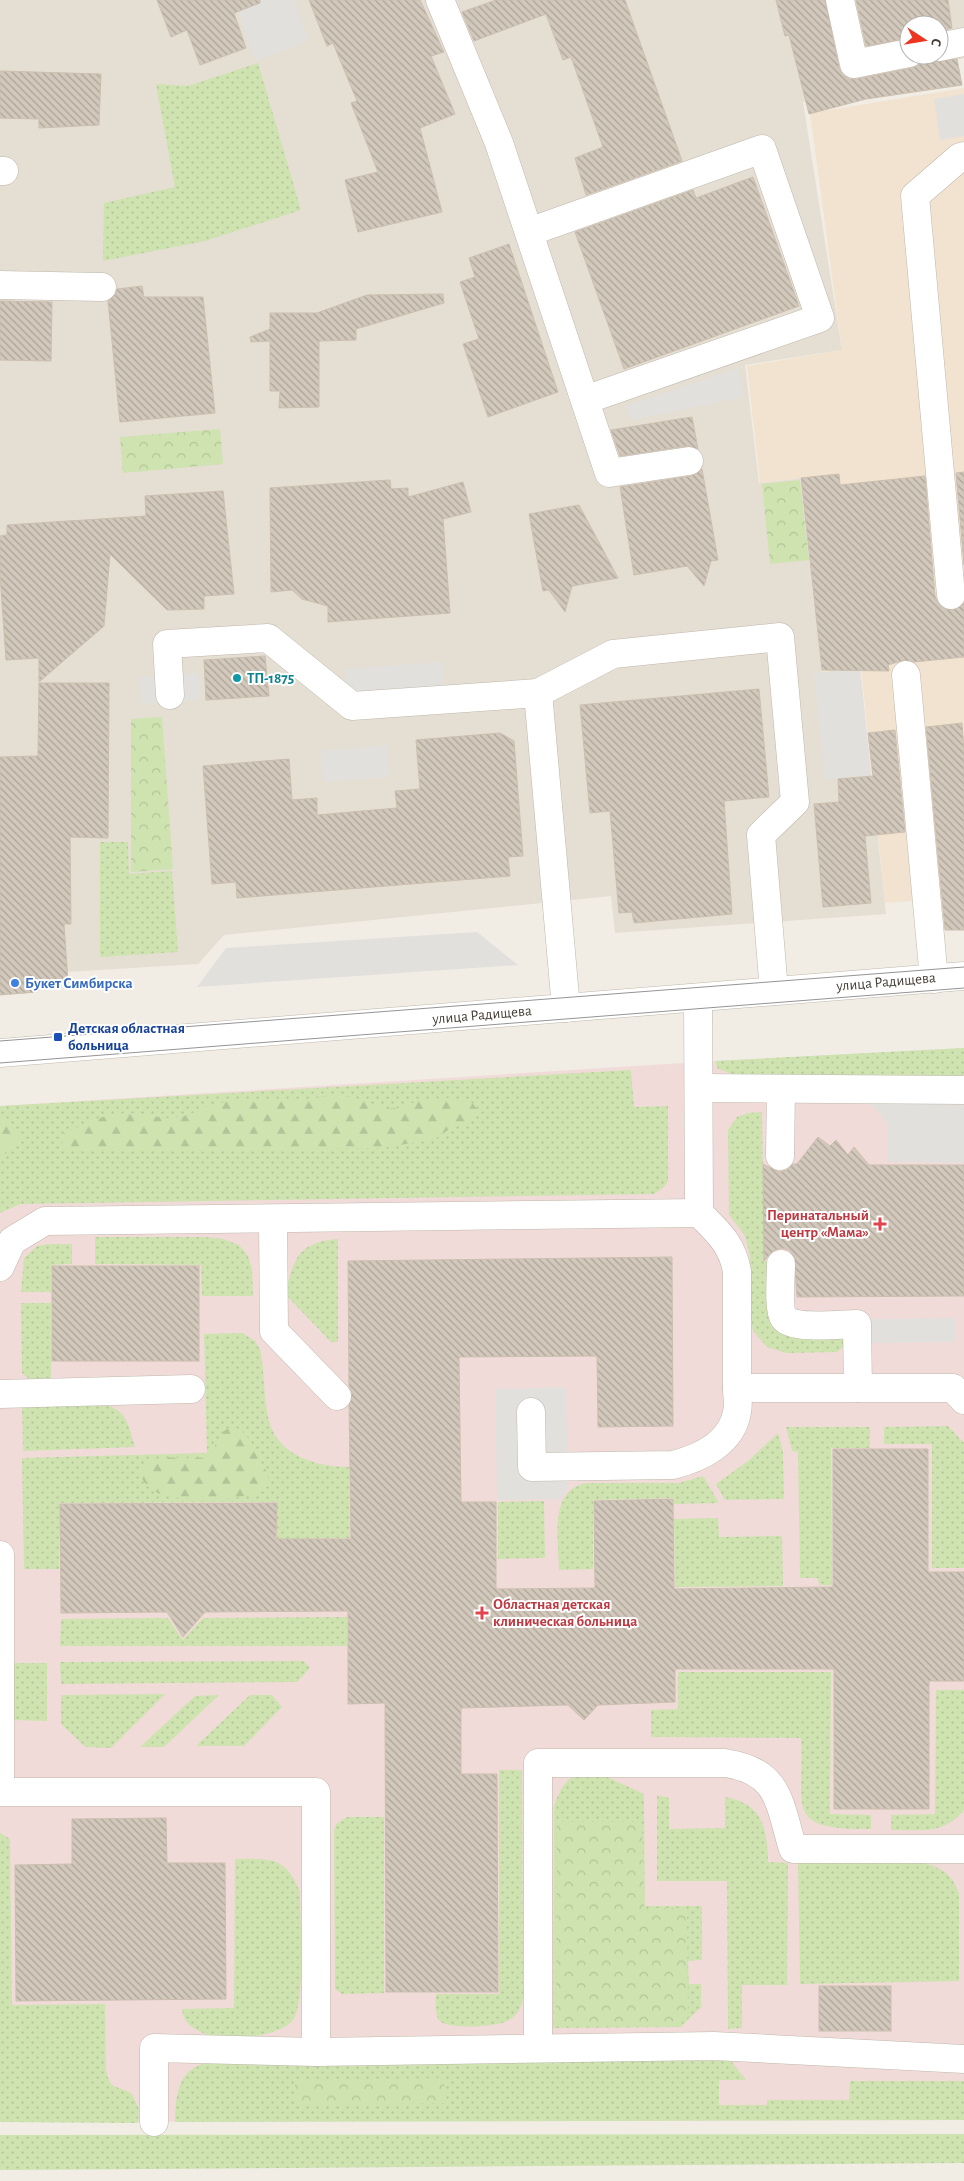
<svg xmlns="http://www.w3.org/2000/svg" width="964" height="2181" font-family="'Alegreya Sans',sans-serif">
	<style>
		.residential { fill: #e5ded3; fill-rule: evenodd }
		.commercial { fill: #f2e3d1 }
		.medical { fill: #f1dbd9 }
		.grass { fill: url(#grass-dots) }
		.forest { fill: url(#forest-firs) }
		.park { fill: url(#park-crowns) }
		.parking { fill: #e2e0dd }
		.building { fill: url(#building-back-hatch); stroke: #ccbfaf }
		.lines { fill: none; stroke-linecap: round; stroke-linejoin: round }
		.minor-casing { stroke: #bfb7ab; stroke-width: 29 }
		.minor { stroke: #fff; stroke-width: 28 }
		.tram { stroke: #949494; stroke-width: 1 }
		.culture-dot { fill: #0f9aa8; stroke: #fff; stroke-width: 2 }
		.shop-dot { fill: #3f7fe0; stroke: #fff; stroke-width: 2 }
		.transit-dot { fill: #1a4fb4; stroke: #fff; stroke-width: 2 }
		.health-dot { fill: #e0444e; stroke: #fff; stroke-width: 2 }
		.labels { text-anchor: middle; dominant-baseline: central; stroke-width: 4; stroke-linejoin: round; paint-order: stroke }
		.culture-label { font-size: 15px; font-weight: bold; fill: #0d838f; stroke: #fff; text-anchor: start }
		.street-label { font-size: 15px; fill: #433d35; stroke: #fff }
		.shop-label { font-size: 15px; font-weight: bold; fill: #366cbe; stroke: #fff; text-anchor: start }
		.transit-label { font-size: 15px; font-weight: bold; fill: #164399; stroke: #fff; text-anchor: start }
		.health-label { font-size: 15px; font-weight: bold; fill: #be3a42; stroke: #fff; text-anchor: end }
	</style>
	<defs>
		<pattern id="grass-dots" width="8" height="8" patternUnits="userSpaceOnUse" patternTransform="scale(1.25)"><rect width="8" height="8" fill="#cee3b0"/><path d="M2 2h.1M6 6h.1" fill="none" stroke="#b2c498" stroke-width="1.8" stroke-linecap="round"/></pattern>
		<pattern id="forest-firs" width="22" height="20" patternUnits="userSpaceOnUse" patternTransform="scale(1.25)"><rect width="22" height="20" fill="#cee3b0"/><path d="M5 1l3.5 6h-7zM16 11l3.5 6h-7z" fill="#b2c498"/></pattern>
		<pattern id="park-crowns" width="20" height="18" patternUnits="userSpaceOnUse" patternTransform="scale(1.25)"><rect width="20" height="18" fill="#cee3b0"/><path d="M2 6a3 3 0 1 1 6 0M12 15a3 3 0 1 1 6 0" fill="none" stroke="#b2c498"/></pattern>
		<pattern id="building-back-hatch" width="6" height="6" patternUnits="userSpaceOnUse" patternTransform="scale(1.25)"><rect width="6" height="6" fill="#d2c8bb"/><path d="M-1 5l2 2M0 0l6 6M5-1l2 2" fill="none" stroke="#aca499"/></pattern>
	</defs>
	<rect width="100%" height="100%" fill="#f1ede5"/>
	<path class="residential" d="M0 0H964V58L803 102 842 350 745 365 759 483 800 478 822 672 860 668 886 914 615 933 611 896 224 935 198 964 0 976ZM909 25H939V55H909Z"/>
	<path class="commercial" d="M964 88V897L885 903 861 668 822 672 801 478 760 483 747 366 842 350 810 113Z"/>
	<path class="medical" d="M964 1048V2120L0 2122V1106L699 1062Z"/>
	<g class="grass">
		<path d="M258 63 301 210 205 241 103 261 104 203 175 187 156 84 188 86Z"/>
		<path d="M100 842H128L129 874 172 871 178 952 100 957Z"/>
		<path d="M964 1048V1075L948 1077 732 1074 718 1069 715 1061Z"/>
		<path d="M631 1070 634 1107 668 1106V1181L663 1188 654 1194 21 1204 0 1213V1106Z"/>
		<path d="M762 1112 764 1261H769L770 1310 848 1335 846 1345 837 1352 786 1353 767 1347 753 1331 751 1317 750 1257 747 1243 744 1234 729 1215 728 1130 737 1117 748 1113Z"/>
		<path d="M95 1237H205L223 1239 239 1245 248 1256 252 1269 253 1296H202L201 1265 95 1264Z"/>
		<path d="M338 1239V1342H331L285 1294C294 1258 298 1242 338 1239Z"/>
		<path d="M47 1244H72V1264L51 1265V1292H21L24 1258 37 1246Z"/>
		<path d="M21 1303H51V1378L29 1379 22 1373Z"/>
		<path d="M242 1333 255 1341 260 1349C265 1372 263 1398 269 1421 278 1456 318 1467 349 1467L350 1538 277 1539V1502L60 1503 59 1569H24L22 1458 207 1453 204 1334Z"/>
		<path d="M96 1403C127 1408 127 1420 135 1447L23 1451 22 1405Z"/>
		<path d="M948 1426 964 1443V1568H932V1444H884V1427Z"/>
		<path d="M786 1427H870V1448H831L832 1585H819L818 1578H800L798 1452 792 1451Z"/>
		<path d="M778 1433 783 1452 784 1499 725 1500 716 1484 748 1461Z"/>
		<path d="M703 1476 719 1503 674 1504V1498L593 1500V1569L559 1570C559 1542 548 1490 586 1483H679Z"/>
		<path d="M544 1501 545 1558 498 1559V1502Z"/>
		<path d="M718 1518 719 1537 782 1536 783 1586 675 1587 674 1519Z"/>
		<path d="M347 1617V1646H60L61 1619 168 1618 183 1640 203 1618Z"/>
		<path d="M304 1661 310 1668 297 1682 61 1684 60 1662Z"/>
		<path d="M13 1663H47V1721L13 1720Z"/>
		<path d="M678 1672H831L830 1814 871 1815V1829C782 1830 805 1808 801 1738L651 1737V1710L678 1709Z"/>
		<path d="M936 1690H964V1810C942 1836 922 1829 891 1830V1815L935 1814Z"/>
		<path d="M165 1694 111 1748 85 1747 61 1724V1695Z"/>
		<path d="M219 1695 164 1747H140L195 1696Z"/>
		<path d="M250 1695H272L282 1707 244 1746H196Z"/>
		<path d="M499 1770H522L523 1998C521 2008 518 2015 509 2020 499 2027 449 2030 440 2021 434 2014 436 2003 436 1994H499Z"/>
		<path d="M577 1774 605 1776 644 1794 645 1906H702V1960L688 1961 689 1984H701V2007L681 2027 553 2028 554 1806C559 1793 564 1780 577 1774Z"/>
		<path d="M657 1795 669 1798V1829L725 1828V1797C764 1804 767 1829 768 1862L788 1863 787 1985H742V2028L728 2029 727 1881H657Z"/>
		<path d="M347 1817H384V1993L342 1994 335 1989 334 1831 336 1824Z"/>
		<path d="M0 1833 10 1839 12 2005 105 2004 106 2071C111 2092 117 2084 132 2094L139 2109 138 2123 0 2122Z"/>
		<path d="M235 1859C269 1859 286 1855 300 1892 300 1918 306 2002 293 2020 276 2042 184 2049 182 2009L234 2008Z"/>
		<path d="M915 1861C937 1865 953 1872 959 1895V1981L800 1984 798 1863Z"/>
		<path d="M217 2060 731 2061 746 2080H719V2105H767V2100H849L850 2081H964V2120L175 2122C176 2090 178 2066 217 2060Z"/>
		<path d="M964 2134V2163L0 2170V2135Z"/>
	</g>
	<g class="forest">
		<path d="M335 1093 366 1101 383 1109 398 1108 424 1099 450 1098 473 1104 479 1111 473 1120 448 1130 435 1139 382 1148 70 1151 62 1145 63 1134C83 1125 106 1112 128 1113 143 1113 159 1119 174 1118 192 1116 208 1104 225 1102 262 1096 299 1106 335 1093Z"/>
		<path d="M0 1118 8 1119 20 1135 14 1148 0 1157Z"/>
		<path d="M234 1427C248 1432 255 1448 261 1462 264 1467 270 1476 268 1483 263 1504 176 1501 160 1494 141 1486 130 1465 156 1459 174 1455 192 1461 209 1456 219 1444 217 1429 234 1427Z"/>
	</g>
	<g class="park">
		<path d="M220 429 223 464 123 473 120 437Z"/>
		<path d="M800 480 809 560 770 564 762 484Z"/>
		<path d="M162 717 173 869 131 872V719Z"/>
		<path d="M557 1822H642L644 1908H687L688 2017 679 2025 556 2026Z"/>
		<path d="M444 2078 445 2103 295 2105V2080Z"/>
	</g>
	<g class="parking">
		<path d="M234 0H293L308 41 256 61Z"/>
		<path d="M964 94V136L940 140 934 99Z"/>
		<path d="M739 368 744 397 631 420 626 406Z"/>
		<path d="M442 662 444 688 347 695 345 669Z"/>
		<path d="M860 669 871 775 825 780 814 673Z"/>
		<path d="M198 673 200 700 142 704 140 677Z"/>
		<path d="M387 745 389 777 323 782 320 751Z"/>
		<path d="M477 932 518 965 197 987 226 948Z"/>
		<path d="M867 1102H964V1163L888 1162V1131L886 1121 879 1112Z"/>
		<path d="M956 1318V1342L863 1343V1319Z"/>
		<path d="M566 1387 568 1487 560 1499 497 1500 495 1389Z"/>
	</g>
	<g class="building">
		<path d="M157 0H260V3L234 13 246 48 200 65 187 30 171 37Z"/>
		<path d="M309 0H420L444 52 431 56 455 114 420 128 442 212 358 232 345 180 378 172 351 103 357 101 333 43 327 46Z"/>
		<path d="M496 0H625L682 161 586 195 575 158 603 147 571 57 563 60 546 14 474 41 462 12Z"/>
		<path d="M776 0H825L839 67 842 74 849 79H857L912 68 920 64 926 55 934 62 957 59 962 85 866 99 809 114 789 35 785 36Z"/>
		<path d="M856 0H948L952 28 939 31V25H909V38L866 46Z"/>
		<path d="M0 71 101 74 99 125 39 128V119L0 118Z"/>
		<path d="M753 177 799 306 624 369 575 232 693 190 696 198Z"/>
		<path d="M509 244 558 392 488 417 463 344 479 339 460 282 475 277 469 258Z"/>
		<path d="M142 286 144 297H203L215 413 120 422 108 301 115 295 117 289Z"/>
		<path d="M443 294 444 303 356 329V340L319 341V407L279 408 280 391H270V341L251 342 250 337 270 329V313H317L367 295Z"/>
		<path d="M0 301 52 302 51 361 0 360Z"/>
		<path d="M692 417 698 449 687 446 620 456 611 430Z"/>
		<path d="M702 469 718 560 711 561 704 586 687 566 634 575 620 487 691 476Z"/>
		<path d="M964 472V565L956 473Z"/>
		<path d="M839 474 840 485 925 476 935 596 939 604 945 609 953 610 964 603V657L914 662 904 660 888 665 889 671 822 670 801 478Z"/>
		<path d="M390 480 391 489 408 488V497L463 482 471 512 443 519 450 613 328 622V606L302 599 292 590 271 592 270 488Z"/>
		<path d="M223 491 234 594 204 596V609L167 610 110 554 104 626 39 682V658L6 660 0 575V536L7 535V525L146 516 145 496Z"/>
		<path d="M579 505 618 578 572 586 565 612 549 590 543 591 529 514Z"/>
		<path d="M265 656 269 696 206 700 204 660Z"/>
		<path d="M39 683H109L108 838 70 837 71 924H64L68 982 46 984 37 992 0 995V757L38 756Z"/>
		<path d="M759 689 769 797 724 801 732 914 634 923 632 912 619 913 610 811 590 813 580 705Z"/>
		<path d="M962 723 964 751V930H945L926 727Z"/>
		<path d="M895 730 905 832 865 836 871 903 823 907 814 804 839 802 838 779 873 776 868 733Z"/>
		<path d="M500 733 514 741 523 856 508 857 510 876 237 898 236 882 212 884 203 766 289 759 292 800 317 798V815L397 808 395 791 420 789 416 740Z"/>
		<path d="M818 1137 830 1146 836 1140 848 1155 854 1147 869 1165H964V1296L797 1297 794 1256 789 1250 781 1248 773 1251 764 1261 763 1164 779 1172 787 1170 793 1164H797Z"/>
		<path d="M672 1257 673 1426 598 1427 597 1356 459 1357 461 1502H496V1589L595 1588 594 1501 673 1499 674 1589 833 1587V1449H928V1572H964V1681H929V1809H834V1669H675V1702L598 1705 584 1720 568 1705 461 1708V1774H497L498 1992H386L385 1703 348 1704V1611L205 1612 183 1637 167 1612 61 1613 60 1504 277 1503 276 1539H351L349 1405 352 1393 349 1386 348 1261Z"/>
		<rect x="52" y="1266" width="147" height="95"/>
		<path d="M166 1818 167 1863H225L226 1999 16 2001 15 1865 72 1864V1819Z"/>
		<rect x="819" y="1986" width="72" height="45"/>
	</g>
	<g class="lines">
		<g class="minor-casing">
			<g id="minor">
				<path d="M440 0 499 143 609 473 689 461"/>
				<path d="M840 0 854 64 909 53"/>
				<path d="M939 47 964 42"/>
				<path d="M0 171H4"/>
				<path d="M529 232 762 149 820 318 585 400"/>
				<path d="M0 285 102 287"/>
				<path d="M951 595 915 196 960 157 964 156"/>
				<path d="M906 675 934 979"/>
				<path d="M538 693 613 654 780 637 795 802 761 835 774 991"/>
				<path d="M170 695 167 644 268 638 352 706 538 693 566 1008"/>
				<path d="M698 998 699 1213C718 1232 732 1244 737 1271V1388"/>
				<path d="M0 1053 964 976"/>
				<path d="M699 1088 964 1090"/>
				<path d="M780 1156 781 1089"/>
				<path d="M273 1219 274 1331 337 1396"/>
				<path d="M781 1264C781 1275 778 1310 784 1318 793 1330 843 1324 857 1324L858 1388"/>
				<path d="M0 1267 12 1241 45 1221 699 1213"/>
				<path d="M0 1394 191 1389"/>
				<path d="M531 1412 532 1467 673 1465C700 1458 732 1443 737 1412 739 1405 737 1396 737 1388H953L964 1400"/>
				<path d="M0 1555V1785"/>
				<path d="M0 1792H316V2052"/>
				<path d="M538 2047V1763H725C780 1771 779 1803 793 1849H964"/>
				<path d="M154 2122V2048L316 2052 714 2046 964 2059"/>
			</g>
		</g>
		<use href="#minor" class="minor"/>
		<g class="tram">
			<path d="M0 1041 964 967"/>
			<path d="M0 1063 964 988"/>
		</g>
	</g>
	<circle class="culture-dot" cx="237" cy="678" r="5"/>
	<circle class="shop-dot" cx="15" cy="983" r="5"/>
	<rect class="transit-dot" x="53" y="1032" width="10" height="10" rx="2.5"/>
	<g class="health-dot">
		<path d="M877.5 1216.5h5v5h5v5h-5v5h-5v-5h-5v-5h5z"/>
		<path d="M479.5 1605.5h5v5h5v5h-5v5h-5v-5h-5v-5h5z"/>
	</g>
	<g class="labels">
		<g class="culture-label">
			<text x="247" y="678">ТП-1875</text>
		</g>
		<g class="street-label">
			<text transform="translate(886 982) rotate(-5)">улица Радищева</text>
			<text transform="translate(482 1015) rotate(-5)">улица Радищева</text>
		</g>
		<g class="shop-label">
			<text x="25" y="983">Букет Симбирска</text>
		</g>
		<g class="transit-label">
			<text x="68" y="1028">Детская областная<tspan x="68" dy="17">больница</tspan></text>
		</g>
		<g class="health-label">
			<text x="869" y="1215">Перинатальный<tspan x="869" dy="17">центр «Мама»</tspan></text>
			<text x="493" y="1604" text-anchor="start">Областная детская<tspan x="493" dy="17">клиническая больница</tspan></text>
		</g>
	</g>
	<g transform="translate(924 40) rotate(102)"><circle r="24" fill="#ffffff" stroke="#b4b1ae"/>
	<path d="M0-4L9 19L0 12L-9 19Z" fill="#ec3621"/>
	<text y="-8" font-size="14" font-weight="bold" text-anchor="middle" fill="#433d35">С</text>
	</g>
</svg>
